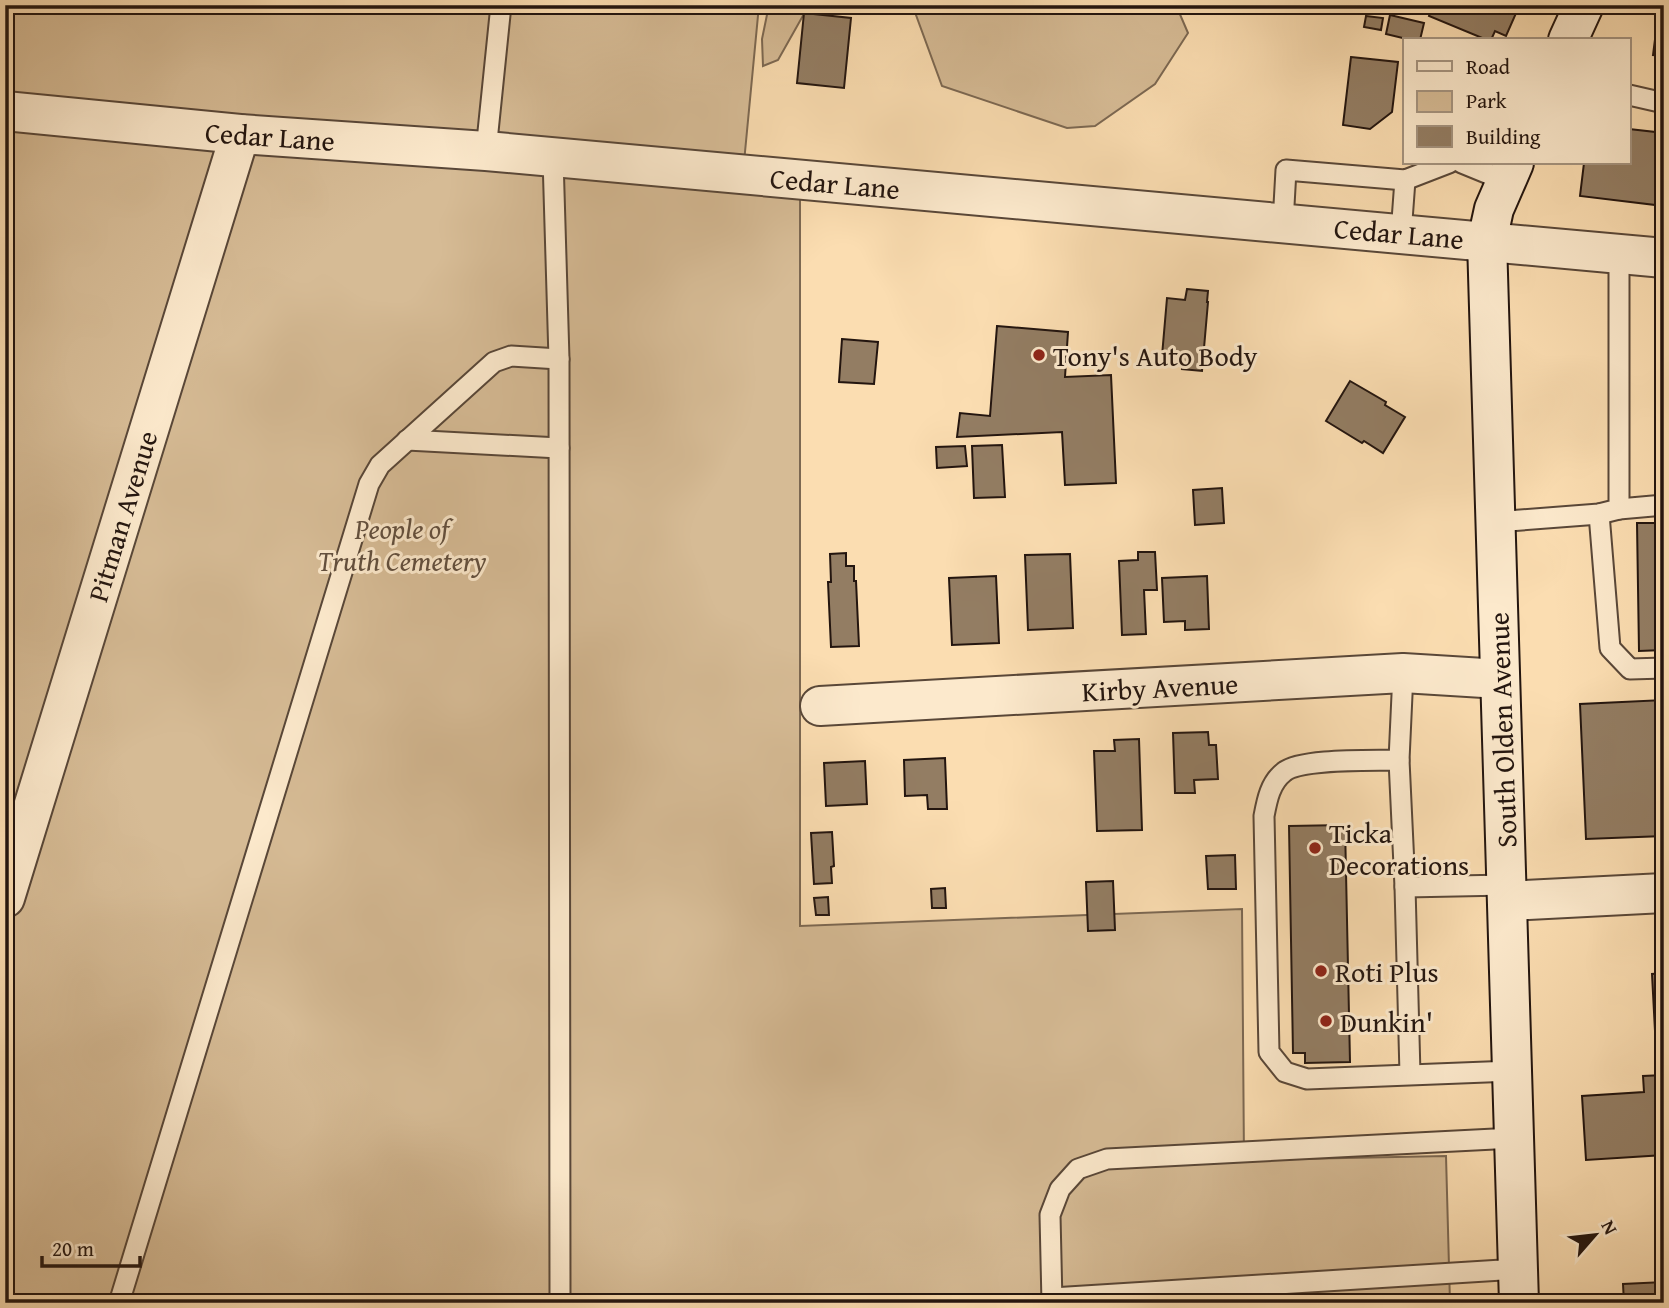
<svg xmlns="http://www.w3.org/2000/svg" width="1669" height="1308" font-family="'Gentium Book Plus',serif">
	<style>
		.green { fill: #d6bb95; stroke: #7c6852; stroke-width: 2 }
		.building { fill: #937d63; stroke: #23150f; stroke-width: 2 }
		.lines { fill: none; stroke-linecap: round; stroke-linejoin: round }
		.service-casing { stroke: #594738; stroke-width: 23 }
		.minor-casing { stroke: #594738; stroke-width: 42 }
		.tertiary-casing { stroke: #594738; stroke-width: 42 }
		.secondary-casing { stroke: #23150f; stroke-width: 42 }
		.service { stroke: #fce9cc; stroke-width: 19 }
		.minor { stroke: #fce9cc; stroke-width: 38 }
		.tertiary { stroke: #fce9cc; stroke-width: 38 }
		.secondary { stroke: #fce9cc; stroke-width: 38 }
		.poi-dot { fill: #8f2418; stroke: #fce9cc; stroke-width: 2.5 }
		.labels { text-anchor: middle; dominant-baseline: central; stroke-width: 6; stroke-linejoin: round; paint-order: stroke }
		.street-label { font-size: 28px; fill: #23150f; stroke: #fce9cc }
		.poi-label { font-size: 28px; fill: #23150f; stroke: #fce9cc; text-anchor: start }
		.park-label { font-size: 28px; font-style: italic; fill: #624f3e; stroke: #fce9cc }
	</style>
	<rect width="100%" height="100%" fill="#fbddb1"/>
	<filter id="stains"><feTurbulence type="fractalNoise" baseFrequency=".00286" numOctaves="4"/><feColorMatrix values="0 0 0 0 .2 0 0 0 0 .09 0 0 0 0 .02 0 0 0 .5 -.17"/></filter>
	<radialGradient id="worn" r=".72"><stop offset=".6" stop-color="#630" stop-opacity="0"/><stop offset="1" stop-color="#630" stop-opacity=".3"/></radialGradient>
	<g class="green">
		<path d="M5 5H759L743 173 800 180V926L1242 909 1244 1160 1446 1156 1450 1303H5Z"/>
		<path d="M769 5H809L778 60 763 66 762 39Z"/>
		<path d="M915 5H1176L1188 33 1155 84 1095 126 1067 128 942 86 916 15Z"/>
	</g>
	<g class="building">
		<path d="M1433 5H1506L1517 11 1506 36 1495 31 1491 40H1487L1429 16Z"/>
		<path d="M1659 8 1664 9V56L1653 55Z"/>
		<path d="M804 13 851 18 844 88 797 83Z"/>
		<path d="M1390 15 1424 23 1420 40H1411L1386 34Z"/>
		<path d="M1366 16 1383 18 1381 30 1364 27Z"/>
		<path d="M1351 57 1398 62 1392 112 1370 129 1343 125Z"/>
		<path d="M1629 129 1664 133V206L1580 196 1584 163H1629Z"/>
		<path d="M1187 289 1208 291 1207 302H1208L1202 371 1182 369 1183 357 1162 356 1167 298 1185 300Z"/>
		<path d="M997 326 1068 332 1065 377 1111 375 1116 483 1065 485 1062 432 957 437 960 413 990 416Z"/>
		<path d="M842 339 878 342 874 384 839 382Z"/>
		<path d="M1350 381 1386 402 1385 405 1405 417 1383 453 1364 441 1362 443 1326 421Z"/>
		<path d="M1002 445 1005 497 974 498 972 446Z"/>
		<path d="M965 446 967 466 937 468 936 447Z"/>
		<path d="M1222 488 1224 523 1195 525 1193 490Z"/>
		<path d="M1637 523H1664V650L1639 651Z"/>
		<path d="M1138 552H1155L1157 590H1144L1146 634 1122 635 1119 561 1138 560Z"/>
		<path d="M846 553V566H854V581H856L859 646 831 647 828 582H831L830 554Z"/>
		<path d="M1070 554 1073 628 1028 630 1025 555Z"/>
		<path d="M996 576 999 643 952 645 949 578Z"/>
		<path d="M1207 576 1209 629 1185 630V621L1164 622 1162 578Z"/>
		<path d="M1664 700V836L1586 839 1580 704Z"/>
		<path d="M1208 732 1209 745H1216L1218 779 1194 780 1195 793H1175L1173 733Z"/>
		<path d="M1139 739 1142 830 1097 831 1094 751H1115L1114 740Z"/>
		<path d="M945 758 947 809H928L927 795 905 796 904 760Z"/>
		<path d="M865 761 867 804 826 806 824 763Z"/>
		<path d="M1345 825 1350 1062 1305 1063V1053H1293L1289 826Z"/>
		<path d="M832 832 834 866 831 867 832 883 814 884 811 833Z"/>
		<path d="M1235 855 1236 889H1208L1206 856Z"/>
		<path d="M1113 881 1115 930 1088 931 1086 882Z"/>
		<path d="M945 888 946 908H932L931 889Z"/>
		<path d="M828 897 829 915H816L814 898Z"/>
		<path d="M1664 973V1031H1655L1652 974Z"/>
		<path d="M1664 1075V1155L1586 1160 1582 1096 1644 1092 1643 1076Z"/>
		<path d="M1664 1282V1303H1624L1623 1284Z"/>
	</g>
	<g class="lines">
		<g class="service-casing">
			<g id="service">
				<path d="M1629 95 1664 103"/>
				<path d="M486 151 501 5"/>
				<path d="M553 158 559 359 560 1303"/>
				<path d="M1462 163 1506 181"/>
				<path d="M1283 223 1286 170 1405 180 1449 163"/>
				<path d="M1401 234 1405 180"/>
				<path d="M407 440 559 448"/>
				<path d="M1619 509 1664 505"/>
				<path d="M1599 514 1610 648 1630 669 1664 668"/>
				<path d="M1495 522 1599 514 1619 509V254"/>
				<path d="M1403 673 1399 760 1405 887 1410 1074"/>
				<path d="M1399 760C1374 761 1301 758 1284 772 1270 783 1267 800 1264 816L1269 1052 1285 1072 1307 1079 1512 1071"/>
				<path d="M1405 887 1507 885"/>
				<path d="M1052 1298 1518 1269"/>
				<path d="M119 1303 369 484 380 465 494 362 511 356 559 359"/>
				<path d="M1052 1303 1050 1215 1060 1189 1078 1169 1107 1159 1514 1138"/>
			</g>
		</g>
		<g class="minor-casing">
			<g id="minor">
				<path d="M820 706 1403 673 1500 679"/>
				<path d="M5 898 240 134"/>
				<path d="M1507 901 1664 893"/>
			</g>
		</g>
		<g class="tertiary-casing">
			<path id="tertiary" d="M5 111 240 134 486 151 1664 258"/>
		</g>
		<g class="secondary-casing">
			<g id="secondary">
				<path d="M1568 40 1584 5"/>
				<path d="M1514 163 1494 209 1487 241 1519 1303"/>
			</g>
		</g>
		<use href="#service" class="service"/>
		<use href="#minor" class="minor"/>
		<use href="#tertiary" class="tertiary"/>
		<use href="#secondary" class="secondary"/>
	</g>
	<g class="poi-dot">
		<circle cx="1039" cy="355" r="7"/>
		<circle cx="1315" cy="848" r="7"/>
		<circle cx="1321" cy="971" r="7"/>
		<circle cx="1326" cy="1021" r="7"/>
	</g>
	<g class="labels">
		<g class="street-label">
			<text transform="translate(270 136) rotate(4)">Cedar Lane</text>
			<text transform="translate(835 183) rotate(5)">Cedar Lane</text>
			<text transform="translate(1399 233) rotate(5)">Cedar Lane</text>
			<text transform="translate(122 516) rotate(-73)">Pitman Avenue</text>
			<text transform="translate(1160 687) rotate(-3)">Kirby Avenue</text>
			<text transform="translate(1502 730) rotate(-92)">South Olden Avenue</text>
		</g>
		<g class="poi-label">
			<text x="1053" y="355">Tony's Auto Body</text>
			<text x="1329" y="832">Ticka<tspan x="1329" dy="32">Decorations</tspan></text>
			<text x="1335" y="971">Roti Plus</text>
			<text x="1340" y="1021">Dunkin'</text>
		</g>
		<g class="park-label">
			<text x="402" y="528">People of<tspan x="402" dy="32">Truth Cemetery</tspan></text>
		</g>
	</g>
	<rect width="1669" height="1308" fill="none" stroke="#fbddb1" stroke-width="28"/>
	<rect x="7" y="7" width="1655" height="1294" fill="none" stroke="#23150f" stroke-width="3.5"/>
	<rect x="14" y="14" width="1641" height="1280" fill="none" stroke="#23150f" stroke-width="2"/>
	<rect x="1403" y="38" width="228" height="126" fill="#fce9cc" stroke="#a59480" stroke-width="2"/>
	<rect x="1417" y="61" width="35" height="10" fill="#fce9cc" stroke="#a59480" stroke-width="2"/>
	<text x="1466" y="74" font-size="21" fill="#23150f">Road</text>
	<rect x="1417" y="91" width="35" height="21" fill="#d6bb95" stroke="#a59480" stroke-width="2"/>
	<text x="1466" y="108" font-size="21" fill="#23150f">Park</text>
	<rect x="1417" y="126" width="35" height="21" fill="#937d63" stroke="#a59480" stroke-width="2"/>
	<text x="1466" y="144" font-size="21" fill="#23150f">Building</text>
	<g transform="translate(1595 1235) rotate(62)" stroke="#fce9cc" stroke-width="5" paint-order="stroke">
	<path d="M0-5L12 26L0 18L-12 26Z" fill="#23150f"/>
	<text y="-10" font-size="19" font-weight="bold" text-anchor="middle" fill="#23150f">N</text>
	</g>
	<path d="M42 1256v10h98v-10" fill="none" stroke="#23150f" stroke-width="3.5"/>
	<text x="52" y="1256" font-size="21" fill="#23150f" stroke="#fce9cc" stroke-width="5" paint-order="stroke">20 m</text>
	<rect width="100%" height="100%" filter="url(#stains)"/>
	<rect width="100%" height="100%" fill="url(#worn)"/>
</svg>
